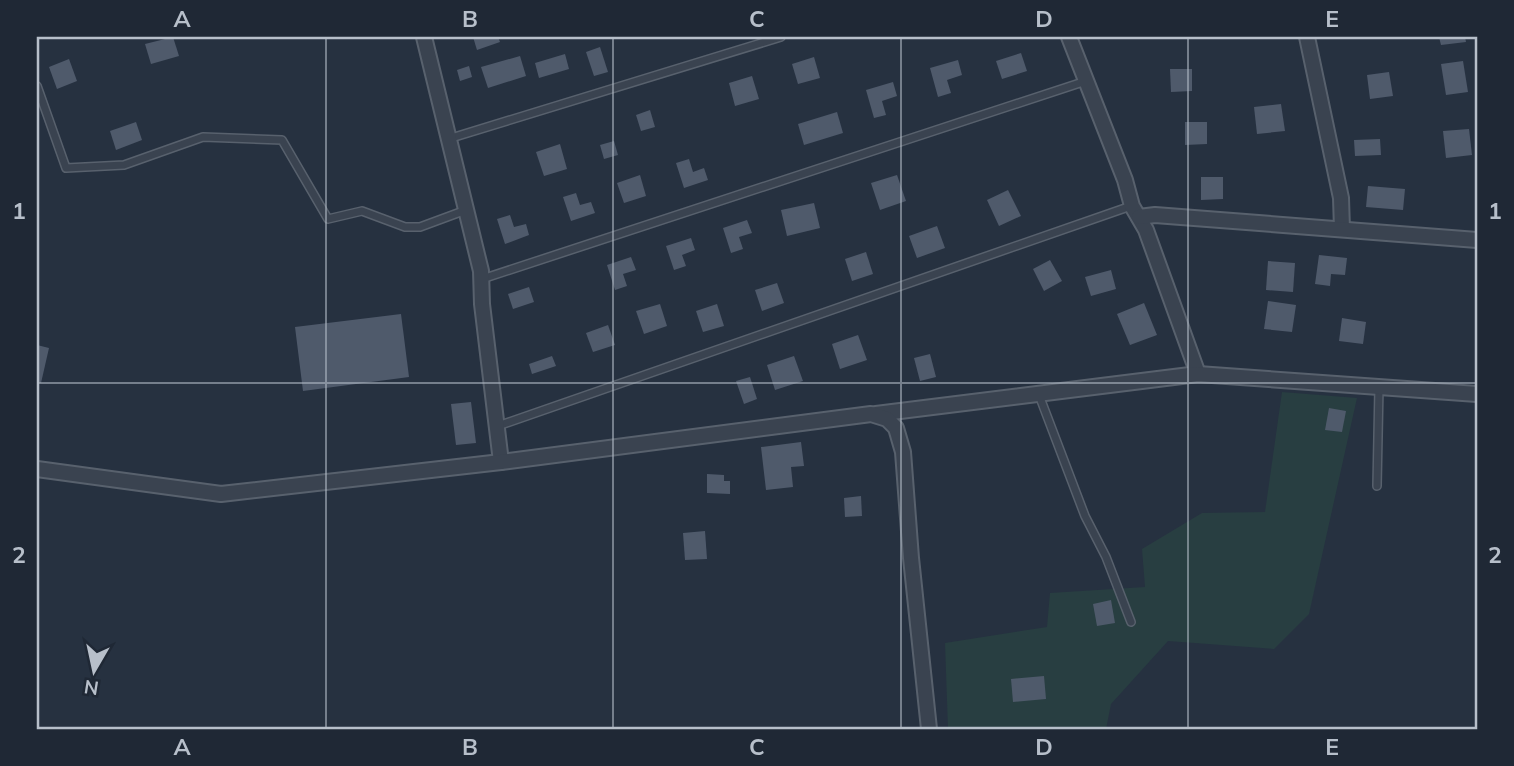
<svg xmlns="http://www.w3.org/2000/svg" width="1514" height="766" font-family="Mulish,sans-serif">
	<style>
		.green { fill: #283e41 }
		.building { fill: #4f5a6b }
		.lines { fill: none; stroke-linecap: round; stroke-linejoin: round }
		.service-casing { stroke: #58616d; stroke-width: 10 }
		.minor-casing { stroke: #58616d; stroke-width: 18 }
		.service { stroke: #3a4350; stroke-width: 7 }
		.minor { stroke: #3a4350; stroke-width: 14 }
		.grid { fill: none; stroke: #b7bfca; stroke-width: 2; stroke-opacity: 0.55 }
		.neatline { fill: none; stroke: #b7bfca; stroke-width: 2.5 }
		.grid-label { font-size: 23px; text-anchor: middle; font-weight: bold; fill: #b7bfca }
	</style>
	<rect width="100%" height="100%" fill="#263140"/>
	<path class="green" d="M1282 392 1357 398 1309 614 1274 649 1168 641 1111 704 1106 729H948L945 643 1047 627 1050 593 1145 587 1142 549 1202 513 1265 512Z"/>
	<g class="building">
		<path d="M173 37 179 56 151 64 145 44Z"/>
		<path d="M473 37H498L500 42 477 50Z"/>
		<path d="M1439 37H1465L1466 42 1441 45Z"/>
		<path d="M600 47 608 72 594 76 586 52Z"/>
		<path d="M1021 53 1027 71 1002 79 996 61Z"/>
		<path d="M565 54 569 69 539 78 535 63Z"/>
		<path d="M520 56 526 76 488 88 481 67Z"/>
		<path d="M814 57 820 78 798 84 792 64Z"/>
		<path d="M69 59 77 81 57 89 49 67Z"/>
		<path d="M958 60 962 75 947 80 951 93 938 97 930 68Z"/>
		<path d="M1463 61 1468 92 1446 95 1441 64Z"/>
		<path d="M469 66 472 77 460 81 457 70Z"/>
		<path d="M1170 69H1192V91L1171 92Z"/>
		<path d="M1389 72 1393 96 1370 99 1367 75Z"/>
		<path d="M752 76 759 99 735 106 729 83Z"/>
		<path d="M893 82 897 96 882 101 886 115 874 118 866 90Z"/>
		<path d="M1281 104 1285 131 1257 134 1254 107Z"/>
		<path d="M650 110 655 127 641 131 636 115Z"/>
		<path d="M837 112 843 133 804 145 798 124Z"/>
		<path d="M136 122 142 140 116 150 110 131Z"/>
		<path d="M1185 122H1207V144L1185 145Z"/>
		<path d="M1469 129 1472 155 1446 158 1443 131Z"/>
		<path d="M1380 139 1381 155 1355 156 1354 140Z"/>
		<path d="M614 141 618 155 604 159 600 145Z"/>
		<path d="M560 144 567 169 544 176 536 152Z"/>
		<path d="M689 159 693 172 704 168 708 180 684 188 676 163Z"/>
		<path d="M640 175 646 196 624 203 617 183Z"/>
		<path d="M897 175 906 201 880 210 871 183Z"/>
		<path d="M1201 177H1223V199L1201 200Z"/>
		<path d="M1368 186 1405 189 1403 210 1366 207Z"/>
		<path d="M1008 190 1021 216 999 226 987 200Z"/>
		<path d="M576 193 580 205 591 202 595 213 571 221 563 197Z"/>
		<path d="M814 203 820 228 787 236 781 210Z"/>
		<path d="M510 215 514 227 526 224 529 235 505 244 497 219Z"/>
		<path d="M747 220 752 233 739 237 743 249 731 253 723 228Z"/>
		<path d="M937 226 945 248 917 258 909 236Z"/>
		<path d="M691 238 695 250 682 255 686 266 674 270 666 246Z"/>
		<path d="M866 252 873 274 852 281 845 259Z"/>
		<path d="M1319 255 1347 258 1345 275 1331 274 1330 286 1315 284Z"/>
		<path d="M631 257 636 270 623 274 627 286 615 290 607 265Z"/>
		<path d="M1050 260 1062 281 1044 291 1033 269Z"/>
		<path d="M1268 261 1295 263 1293 292 1266 290Z"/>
		<path d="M1111 270 1116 289 1091 296 1085 277Z"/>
		<path d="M777 283 784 303 762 311 755 290Z"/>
		<path d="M529 287 534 302 513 309 508 294Z"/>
		<path d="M1268 301 1296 305 1292 332 1264 329Z"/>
		<path d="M1144 303 1157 335 1130 345 1117 314Z"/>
		<path d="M660 304 667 326 644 334 636 311Z"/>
		<path d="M717 304 724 326 703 332 696 311Z"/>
		<path d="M401 314 409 377 303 391 295 327Z"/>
		<path d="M1342 318 1366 322 1363 344 1339 341Z"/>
		<path d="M608 325 615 345 593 352 586 333Z"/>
		<path d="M858 335 867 360 840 369 832 344Z"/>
		<path d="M37 345 49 348 41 383 37 382Z"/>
		<path d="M930 354 936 377 920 381 914 358Z"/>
		<path d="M552 356 556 366 532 374 529 364Z"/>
		<path d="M794 356 803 381 775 390 767 365Z"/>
		<path d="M750 377 757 399 744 404 736 381Z"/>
		<path d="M471 402 476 443 456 445 451 404Z"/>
		<path d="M1329 408 1346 411 1342 432 1325 430Z"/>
		<path d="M801 442 804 466 791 467 793 487 766 490 761 447Z"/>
		<path d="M707 474 724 475V481H730V494L707 493Z"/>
		<path d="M861 496 862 516 845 517 844 498Z"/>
		<path d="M705 531 707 559 685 560 683 533Z"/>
		<path d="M1111 600 1115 623 1097 626 1093 604Z"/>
		<path d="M1044 676 1046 699 1013 702 1011 679Z"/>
	</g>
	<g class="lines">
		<g class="service-casing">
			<g id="service">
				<path d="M37 86 66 168 124 165 203 137 282 140 328 219 362 211 405 227H420L466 210"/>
				<path d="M448 139 781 37"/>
				<path d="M482 279 1086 81"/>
				<path d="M1039 395 1085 516 1106 557 1131 622"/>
				<path d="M495 427 1131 206"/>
				<path d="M1377 486 1379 387"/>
			</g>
		</g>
		<g class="minor-casing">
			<g id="minor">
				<path d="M424 37 481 271 482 304 501 462"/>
				<path d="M1069 37 1125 180 1132 206 1146 230 1198 374"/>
				<path d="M1307 37 1341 198 1342 229"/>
				<path d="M1139 217 1155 215 1477 240"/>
				<path d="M876 414 1198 374 1477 394"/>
				<path d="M37 469 221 494 501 462 871 414 887 419 896 428 903 452 911 558 929 729"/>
			</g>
		</g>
		<use href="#service" class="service"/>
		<use href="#minor" class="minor"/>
	</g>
	<path class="grid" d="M326 37V729M613 37V729M901 37V729M1188 37V729M37 383H1477"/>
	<rect width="1514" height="766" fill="none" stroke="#1f2835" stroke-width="77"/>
	<g transform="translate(94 671) rotate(189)" stroke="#1f2835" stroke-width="5" paint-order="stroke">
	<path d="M0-5L12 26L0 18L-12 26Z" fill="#b7bfca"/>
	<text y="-10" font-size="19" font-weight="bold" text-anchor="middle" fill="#b7bfca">N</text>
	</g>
	<rect x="38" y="38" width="1438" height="690" class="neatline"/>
	<g class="grid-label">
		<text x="182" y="27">A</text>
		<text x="470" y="27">B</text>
		<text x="757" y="27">C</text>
		<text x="1044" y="27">D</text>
		<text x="1332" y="27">E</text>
		<text x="19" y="219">1</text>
		<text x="1495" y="219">1</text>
		<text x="19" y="563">2</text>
		<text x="1495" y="563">2</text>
		<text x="182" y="755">A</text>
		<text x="470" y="755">B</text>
		<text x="757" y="755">C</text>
		<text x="1044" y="755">D</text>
		<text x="1332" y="755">E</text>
	</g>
</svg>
